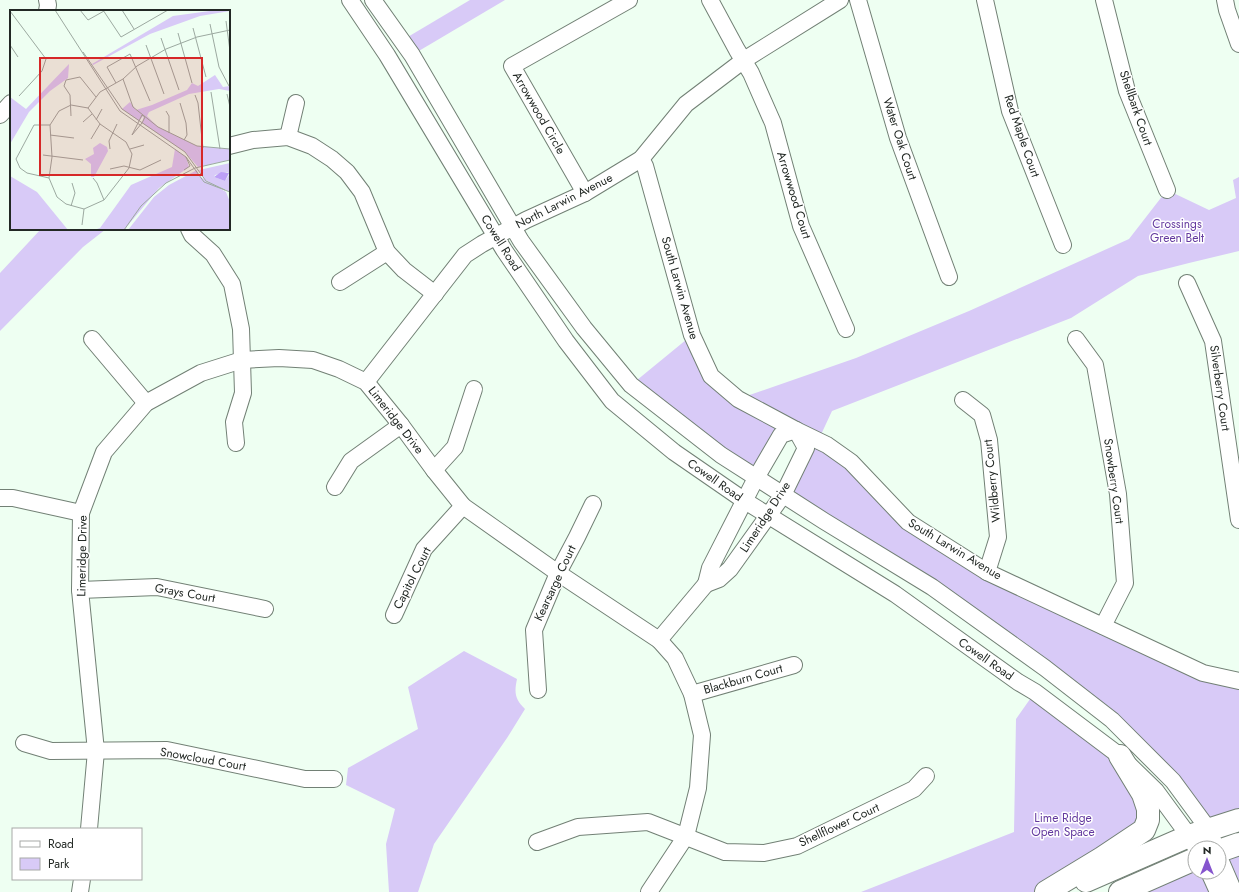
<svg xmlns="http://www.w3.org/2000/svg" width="1239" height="892" font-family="Jost,sans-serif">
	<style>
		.green { fill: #d8caf7 }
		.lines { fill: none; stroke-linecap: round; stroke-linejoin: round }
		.minor-casing { stroke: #728075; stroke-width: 18 }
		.highway-casing { stroke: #728075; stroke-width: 24 }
		.minor { stroke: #fff; stroke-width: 16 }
		.highway { stroke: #fff; stroke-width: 22 }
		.labels { text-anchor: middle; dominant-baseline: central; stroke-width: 3; stroke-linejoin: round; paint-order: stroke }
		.street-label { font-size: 12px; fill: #222824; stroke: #fff }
		.park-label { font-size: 12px; fill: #643a9f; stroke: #fff }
		.inset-road { fill: none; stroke: #9ca9a0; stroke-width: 1 }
		.view { fill: #d62828; fill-opacity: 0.15; stroke: #d62828; stroke-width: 2 }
		.inset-edge { fill: none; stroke: #222824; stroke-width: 2 }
	</style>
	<rect width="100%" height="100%" fill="#eefff2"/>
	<g class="green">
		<path d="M470 0H505L412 55 401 41Z"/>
		<path d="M1239 177V251L1189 263 1138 276 1071 318 832 411 818 441 908 522 987 572 1239 681V820L1209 830 1173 781 1045 668 783 495 806 448 796 430 781 435 756 478 631 385 692 335 711 376 738 399 856 358 969 311 1129 239 1167 190 1209 210 1236 198 1233 180Z"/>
		<path d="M41 229H106L83 247 0 331V273Z"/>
		<path d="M464 651 517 679C514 693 515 699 525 709L507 738 434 844 418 892H389L386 844 395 809 346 785 348 768 418 729 408 687Z"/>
		<path d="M1035 692 1120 756 1148 820 1046 892H861L1014 832 1016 719Z"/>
		<path d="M1239 844V892L1219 857Z"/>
		<path d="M1195 859V872H1209L1218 892H1120Z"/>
	</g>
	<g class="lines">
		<g class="minor-casing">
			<g id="minor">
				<path d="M47 0 48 5 47 11"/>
				<path d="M350 0 387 55 504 250 566 341 612 401 674 452 745 501 895 594 1018 682 1035 692 1120 756 1156 791 1189 836 1196 848"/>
				<path d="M373 0 412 55 521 241 584 328 631 385 721 455 824 521 932 587 1045 668 1112 720 1173 781 1209 830 1216 848"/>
				<path d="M710 0 737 50 751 73 773 123 801 226 846 329"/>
				<path d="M858 0 898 138 949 277"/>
				<path d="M985 0 1010 111 1063 245"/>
				<path d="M1104 0 1127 91 1167 190"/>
				<path d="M1225 0 1227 10 1239 44"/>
				<path d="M0 115 11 103"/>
				<path d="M288 137 296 103"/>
				<path d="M229 146 253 140 288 137 312 146 332 159 347 172 362 192 387 252 404 270 435 294"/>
				<path d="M641 159 645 166 692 335 711 376 738 399 796 430 827 445 851 462 908 522 987 572 1203 673 1239 681"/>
				<path d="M585 193 512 66 629 0"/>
				<path d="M189 229 192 235 213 254 232 284 241 329 243 393 234 422 236 443"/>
				<path d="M340 282 387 252"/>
				<path d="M1187 283 1213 341 1239 520"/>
				<path d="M92 339 146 403"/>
				<path d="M1076 339 1095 365 1118 494 1125 583 1103 626"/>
				<path d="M366 382 465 255 482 244 526 220 585 193 641 159 686 104 744 60 840 0"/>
				<path d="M963 400 982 415 989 440 998 537 987 572"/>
				<path d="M796 430 806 448 783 495 730 569 719 579 706 584 710 568 756 478 781 435Z"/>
				<path d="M434 470 455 447 474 389"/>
				<path d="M335 487 351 461 401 425"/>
				<path d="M0 498H13L81 513"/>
				<path d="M80 590 157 587 265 609"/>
				<path d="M394 615 424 549 463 506"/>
				<path d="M659 640 706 584"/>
				<path d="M538 690 534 630 558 573 577 537 593 504"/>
				<path d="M692 694 794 665"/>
				<path d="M24 743 51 751 167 750 305 779H334"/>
				<path d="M89 829 96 751 80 590 81 513 104 452 146 403 201 373 242 360 279 358 313 360 339 369 366 382 401 425 434 470 463 506 558 573 659 640 675 658 692 694 702 735 698 788 686 836 649 892"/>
				<path d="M537 842 578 827 648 822 725 852 764 853 797 846 914 789 926 776"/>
				<path d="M1219 857 1234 892"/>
				<path d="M1209 872 1218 892"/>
				<path d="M80 892 82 879"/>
			</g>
		</g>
		<g class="highway-casing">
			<g id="highway">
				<path d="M1219 851 1239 844"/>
				<path d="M1086 881 1189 836 1239 820"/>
				<path d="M1046 892 1102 858 1144 830 1148 820V809L1143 794 1120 756"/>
				<path d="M1120 892 1195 859"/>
			</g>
		</g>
		<use href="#minor" class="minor"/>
		<use href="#highway" class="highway"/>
	</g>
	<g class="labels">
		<g class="street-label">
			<text transform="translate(1136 108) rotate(71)">Shellbark Court</text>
			<text transform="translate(539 113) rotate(60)">Arrowwood Circle</text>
			<text transform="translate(1022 136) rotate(71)">Red Maple Court</text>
			<text transform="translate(900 139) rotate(72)">Water Oak Court</text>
			<text transform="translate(794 195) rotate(73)">Arrowwood Court</text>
			<text transform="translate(564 201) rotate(-27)">North Larwin Avenue</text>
			<text transform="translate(501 243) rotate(58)">Cowell Road</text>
			<text transform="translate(680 288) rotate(74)">South Larwin Avenue</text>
			<text transform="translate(1220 388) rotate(82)">Silverberry Court</text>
			<text transform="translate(396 420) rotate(52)">Limeridge Drive</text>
			<text transform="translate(715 480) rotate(35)">Cowell Road</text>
			<text transform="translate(992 481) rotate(-96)">Wildberry Court</text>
			<text transform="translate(1114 481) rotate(82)">Snowberry Court</text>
			<text transform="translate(765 517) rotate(-57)">Limeridge Drive</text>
			<text transform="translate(955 549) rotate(31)">South Larwin Avenue</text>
			<text transform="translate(82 556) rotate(-89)">Limeridge Drive</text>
			<text transform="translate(412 578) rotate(-63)">Capitol Court</text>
			<text transform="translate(555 583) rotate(-65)">Kearsarge Court</text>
			<text transform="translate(185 593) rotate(10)">Grays Court</text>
			<text transform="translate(986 659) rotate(35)">Cowell Road</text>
			<text transform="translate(743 679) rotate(-16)">Blackburn Court</text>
			<text transform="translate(203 759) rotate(10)">Snowcloud Court</text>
			<text transform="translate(839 825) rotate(-25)">Shellflower Court</text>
		</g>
		<g class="park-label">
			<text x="1177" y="224">Crossings<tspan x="1177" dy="14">Green Belt</tspan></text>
			<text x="1063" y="818">Lime Ridge<tspan x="1063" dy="14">Open Space</tspan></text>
		</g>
	</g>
	<g transform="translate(10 10)">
		<rect width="220" height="220" fill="#eefff2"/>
		<path d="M207 0 220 1 190 6 140 24 83 55 82 54 163 6ZM59 54 58 68 40 81 19 102 0 134V87L16 99ZM205 65 213 77 220 76V81L209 79 179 84 139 102 137 106 148 117 187 136 220 139V150L188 157 175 142 132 113 134 105 129 111 112 99 120 92 126 100 142 95 177 80 182 73 188 76ZM90 133 97 137 98 141 84 167H81V154L75 149 84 144 83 138ZM165 139 176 147 179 157 149 178 114 220H84L90 218 121 175 162 157ZM220 153V182L196 171 189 160ZM218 162 219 165 215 171 204 167 205 165ZM187 160 189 166 216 182 220 192V220H118L144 187 159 175ZM0 166 27 182 58 220H0Z" fill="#d8caf7" fill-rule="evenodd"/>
		<path d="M211 162 219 163 215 171 204 167Z" fill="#bd9ff7"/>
		<path class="inset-road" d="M45 0 110 101 176 147 194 172 220 182M70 0 78 10 94 1M93 0 111 27 158 0M112 0 124 19M0 1 36 49 32 61 9 86M216 11 220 41M200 14 209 57 219 76M183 18 196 67M168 23 182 73M151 28 169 80M0 35 8 47M136 35 154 84M73 42 112 99 175 142 196 171 215 180M113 69 123 97 148 117 187 136 220 139M106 73 97 57 120 44 140 91M201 82 210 139M217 84 220 97M185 85 188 93 193 138M170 93 176 113 177 125 174 130M61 95 78 98 90 114 116 132 122 144 119 158 94 190 74 199 56 194 47 187 39 168 42 147 40 115 49 101ZM78 98 90 82 113 69 127 56 156 39 187 27 220 20M156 101 159 106V123M132 105 135 107 132 113 122 125ZM61 106 60 85 54 76 56 70 70 67 86 87M86 110 92 99M73 112 82 104M40 125 64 128M81 129 90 114M100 139 99 131 107 114M120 139 134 135M33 145 73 150M100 159 114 156 130 160 151 150M174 160 180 156 176 147M39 168 17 163 10 158 6 149 24 115H40M83 168 87 173 94 190M61 196 65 183 62 173M72 215 74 199M114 220 131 196 156 173 185 158 220 150"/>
		<path class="view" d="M30 48H192V165H30Z"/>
		<rect width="220" height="220" class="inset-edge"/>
	</g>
	<rect x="12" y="828" width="130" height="52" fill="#ffffff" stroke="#a7a9a7"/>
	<rect x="20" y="841" width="20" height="6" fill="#ffffff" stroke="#a7a9a7"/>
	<text x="48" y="848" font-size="12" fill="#222824">Road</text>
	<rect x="20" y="858" width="20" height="12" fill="#d8caf7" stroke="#a7a9a7"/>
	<text x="48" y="868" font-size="12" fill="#222824">Park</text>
	<g transform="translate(1207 860)"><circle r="19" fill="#ffffff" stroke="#a7a9a7"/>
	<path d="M0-3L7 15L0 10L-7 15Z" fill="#8655ce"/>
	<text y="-6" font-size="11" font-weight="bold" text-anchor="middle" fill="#222824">N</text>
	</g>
</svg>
